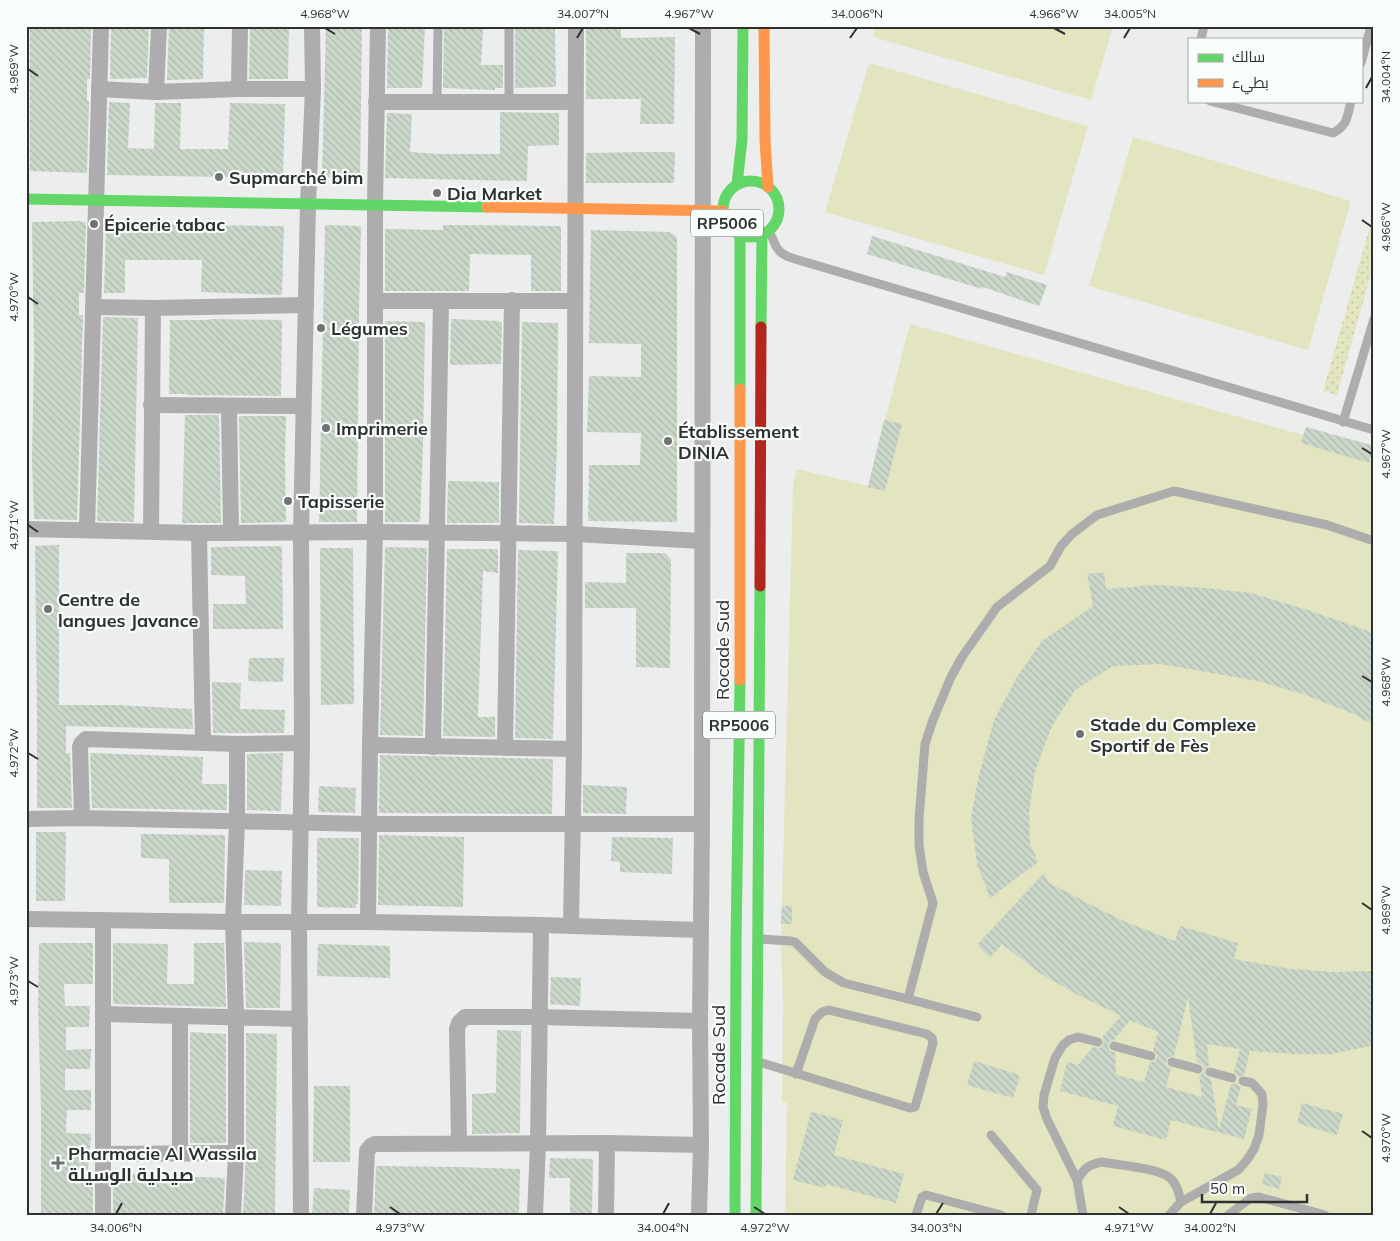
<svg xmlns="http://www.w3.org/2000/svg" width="1400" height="1241" font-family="Mulish,Cairo,sans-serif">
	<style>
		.grass { fill: url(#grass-dots) }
		.pitch { fill: #e2e5bf }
		.building { fill: url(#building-back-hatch); fill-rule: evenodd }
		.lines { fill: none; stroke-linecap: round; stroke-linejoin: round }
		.lane { stroke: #acadac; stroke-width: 9 }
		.street { stroke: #acadac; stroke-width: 16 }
		.fast { stroke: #63d668; stroke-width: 11 }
		.slow { stroke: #ff974d; stroke-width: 11 }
		.jam { stroke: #b3261e; stroke-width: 11 }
		.ticks { fill: none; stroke: #2f3130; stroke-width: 2 }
		.poi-dot { fill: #717372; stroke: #f8fcfb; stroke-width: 2 }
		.labels { text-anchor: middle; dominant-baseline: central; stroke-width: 4.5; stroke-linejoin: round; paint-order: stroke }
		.shield { fill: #f8fcfb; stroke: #6b6e6d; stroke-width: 1 }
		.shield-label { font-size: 16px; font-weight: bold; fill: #2f3130 }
		.poi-label { font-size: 18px; font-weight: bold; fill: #2f3130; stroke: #f8fcfb; text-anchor: start }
		.street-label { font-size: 18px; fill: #2f3130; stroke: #f8fcfb }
		.neatline { fill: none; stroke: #2f3130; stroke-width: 2 }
		.ticks-label { font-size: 12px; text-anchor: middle; fill: #2f3130 }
	</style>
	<defs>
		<pattern id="grass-dots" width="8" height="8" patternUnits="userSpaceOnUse" patternTransform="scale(1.25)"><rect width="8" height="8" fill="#e2e5bf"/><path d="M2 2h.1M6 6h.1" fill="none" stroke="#c2c5a4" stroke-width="1.8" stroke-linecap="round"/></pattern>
		<pattern id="building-back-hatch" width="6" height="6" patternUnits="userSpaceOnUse" patternTransform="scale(1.25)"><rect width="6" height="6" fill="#cad7c9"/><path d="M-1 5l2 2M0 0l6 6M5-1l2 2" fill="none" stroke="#aeb9ad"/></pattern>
	</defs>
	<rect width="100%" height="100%" fill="#eceeed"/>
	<path class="grass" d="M1374 212V263L1337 395 1323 391Z"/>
	<g class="pitch">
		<path d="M876 26H1113L1091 100 873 37Z"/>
		<path d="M869 63 1088 126 1044 275 825 212Z"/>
		<path d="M1133 137 1351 201 1308 350 1089 286Z"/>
		<path d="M910 324 1303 435 1306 427 1374 446 1372 453H1374V1215H785L787 1103 782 1102 783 1004 781 940 793 485 797 469 868 486Z"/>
	</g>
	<g class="building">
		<path d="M30 26H91L90 79H87V101H89L87 173 30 171Z"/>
		<path d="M111 26H149L147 78 110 79Z"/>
		<path d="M169 26H204L203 79 167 80Z"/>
		<path d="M250 26H289L288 79H249Z"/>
		<path d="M326 26H362L360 178 322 177Z"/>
		<path d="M388 26H425L422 88H387Z"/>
		<path d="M444 26H483L481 65H503V88H495V90L443 88Z"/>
		<path d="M515 26H555L556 87 515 88Z"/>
		<path d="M586 26H621V38L675 37 674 124H640L641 99H586Z"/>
		<path d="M109 102 130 103 128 148 154 149 155 103H181L180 149H228L230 103 285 104 283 178 107 175Z"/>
		<path d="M500 112 559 113V145L528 146 527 181 385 178 387 113 412 114 410 152 440 154H500Z"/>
		<path d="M641 152H675L674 183H586V153Z"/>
		<path d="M78 221 86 222 84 293H79V315H83L77 520 34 519 32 459 34 353 32 222Z"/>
		<path d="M106 223 199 225 284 226 282 295 201 292 202 260H125V293H104Z"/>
		<path d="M325 225 361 226 359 311 357 522H319Z"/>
		<path d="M443 225 561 226V291H531V255L470 254 469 291H385V229L443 230Z"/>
		<path d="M591 230 670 232 677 237V522L588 521 589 465H640L641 433 587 432 589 376 641 377V344L589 343Z"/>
		<path d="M872 236 1005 277 1007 272 1047 285 1039 306 983 287 982 289 867 254Z"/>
		<path d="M103 317 138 318 134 522 97 521Z"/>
		<path d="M209 319 282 320 281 396 186 395V394H169L170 320H209Z"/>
		<path d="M451 319 499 321V322H502L501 364 450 365Z"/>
		<path d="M385 321 425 322 423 445 420 522H385Z"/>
		<path d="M522 322 558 323 557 446 554 524 519 523Z"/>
		<path d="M185 415H219L221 523H182Z"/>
		<path d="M239 416H286L285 459 286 522 241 523Z"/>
		<path d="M884 420 902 424 885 491 868 487Z"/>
		<path d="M1306 427 1374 446 1369 463 1301 443Z"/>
		<path d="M448 481 499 482V523H447Z"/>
		<path d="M59 545V705H118L192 709 193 729 66 726V753H70L72 808H37V714L35 546Z"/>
		<path d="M282 546 283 629H213V604H246L245 576 211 575V547Z"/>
		<path d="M385 547 427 548 423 736 380 735Z"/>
		<path d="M320 548H353L354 704 321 705Z"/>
		<path d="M447 549H496L498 550V573L483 571 478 717H495V737L443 736Z"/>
		<path d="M518 550 558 551 553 739 515 738Z"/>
		<path d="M626 553H665L671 560 670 668 636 667V608H585V582L626 583Z"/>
		<path d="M1104 572 1106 589 1157 585 1205 588 1251 593 1308 610 1374 633V725L1351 713 1303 694 1258 681 1160 664 1113 666 1075 690 1052 726 1035 771 1029 813 1030 844 1038 862 990 898 977 864 971 817 979 775 994 720 1017 677 1042 641 1093 606 1087 574Z"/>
		<path d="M249 658H284L283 682 248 681Z"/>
		<path d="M212 682 241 683 240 709 285 710 284 733H213Z"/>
		<path d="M90 753 203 757 202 784H227V810L92 808Z"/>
		<path d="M283 753 281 811 247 810V754Z"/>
		<path d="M380 755 553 759 552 814 379 813Z"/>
		<path d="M583 785 627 787 626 814 583 813Z"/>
		<path d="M319 786 356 788 355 813 318 812Z"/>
		<path d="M36 832H66L65 901H36Z"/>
		<path d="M141 834 225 835 224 903H169V859L141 858Z"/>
		<path d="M379 835 464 837 463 907 378 905Z"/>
		<path d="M612 837 673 838 672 874 620 872V862L611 861Z"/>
		<path d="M317 838H359L358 904H356V908L317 907Z"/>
		<path d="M245 870 282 871 281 906 244 905Z"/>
		<path d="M1044 873 1048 882 1091 905 1128 923 1175 941 1180 926 1238 943 1234 959 1291 969 1333 972 1374 971V1045L1332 1054H1296L1250 1051 1244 1075 1238 1077 1237 1074 1234 1072 1240 1049 1207 1044 1209 1066 1206 1067 1204 1070 1203 1065 1197 1062 1188 997 1174 1056 1168 1057 1166 1061 1167 1066 1171 1068 1166 1087 1202 1097 1199 1075 1202 1074 1204 1071 1205 1076 1211 1079 1219 1129 1231 1084H1234L1237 1082 1238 1085 1241 1087 1236 1105 1252 1109 1244 1139 1171 1120 1166 1140 1113 1126 1118 1106 1060 1091 1067 1062 1078 1065 1093 1047 1099 1048 1102 1047 1104 1041 1102 1037 1121 1016 1078 995 1041 974 1002 944 990 958 977 945ZM1130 1020 1158 1032 1153 1050 1157 1054V1058L1153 1062H1150L1144 1082 1116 1075 1115 1053 1110 1051 1108 1047 1109 1042 1114 1040Z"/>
		<path d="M782 906H792V924H781Z"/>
		<path d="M244 942 281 943 280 1008H246Z"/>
		<path d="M39 943H93V984H64L65 1006H90L89 1027H66V1050L91 1049 90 1069H65V1090H91V1110H67L66 1133 91 1134 88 1172H93V1215L41 1214V1110L38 1006Z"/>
		<path d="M113 943 168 944 167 984H194V943H224L226 1007 113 1004Z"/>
		<path d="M318 944 390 946V978L317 976Z"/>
		<path d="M551 977 581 978 580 1006 550 1004Z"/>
		<path d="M497 1030 521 1031 520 1133 472 1134V1094L496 1093Z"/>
		<path d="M190 1032 226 1034V1143H190Z"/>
		<path d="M246 1033 277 1034 275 1215H243L246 1153Z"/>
		<path d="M974 1061 1020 1075 1013 1098 967 1085Z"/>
		<path d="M314 1086H350V1162H313Z"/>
		<path d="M1302 1103 1343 1114 1337 1135 1297 1123Z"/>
		<path d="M811 1112 843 1120 834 1155 904 1174 896 1203 826 1184 825 1188 793 1180Z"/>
		<path d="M550 1158 593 1159 592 1215H570V1178H549Z"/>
		<path d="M376 1166 460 1167 520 1169 519 1215H374Z"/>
		<path d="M113 1173 225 1178 223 1215H113Z"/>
		<path d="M1265 1173 1282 1177 1279 1189 1262 1184Z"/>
		<path d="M314 1188 350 1190 349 1215H312Z"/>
	</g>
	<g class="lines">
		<g class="lane">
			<path d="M1201 39 1204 26"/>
			<path d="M1361 63 1371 26"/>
			<path d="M1210 101 1333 133C1348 125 1347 117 1351 101"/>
			<path d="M437 102 438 26"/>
			<path d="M509 102V26"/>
			<path d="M772 237C777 251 781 255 795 259L1374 430"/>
			<path d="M1343 422 1374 319"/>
			<path d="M760 939 791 941 795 942 825 972 844 983 908 999 977 1017"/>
			<path d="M908 999 933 903 923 872 919 845V819L925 744 933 720 951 677 962 657 997 607 1050 566 1061 546 1072 534 1097 515 1174 491 1327 525 1374 541"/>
			<path d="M1114 1046 1151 1056"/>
			<path d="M759 1062 910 1108 915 1107 933 1043 932 1038 927 1034 829 1010 822 1012 815 1019 796 1074"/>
			<path d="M1172 1062 1198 1069"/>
			<path d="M1210 1072 1232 1078"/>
			<path d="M991 1135 1037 1190 1031 1215"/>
			<path d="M1077 1180C1085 1168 1087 1165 1102 1162 1118 1165 1158 1168 1170 1178 1177 1184 1179 1193 1181 1202"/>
			<path d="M916 1215 922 1197 926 1195 1001 1215"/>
			<path d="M1083 1215 1077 1180 1047 1119 1043 1107 1044 1095 1055 1058 1063 1045 1069 1040 1078 1037 1098 1042"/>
			<path d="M1169 1215 1181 1202 1238 1170 1247 1160 1254 1149 1259 1135 1263 1105 1262 1094 1252 1083 1243 1081"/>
			<path d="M1228 1215 1251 1198 1259 1197 1325 1215"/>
		</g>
		<g class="street">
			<path d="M99 89 156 92 239 89H313"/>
			<path d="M239 89 240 26"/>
			<path d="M156 92 159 26"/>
			<path d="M376 102H575"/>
			<path d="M375 301H575"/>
			<path d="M93 307 153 308 306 305"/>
			<path d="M151 405 303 406"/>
			<path d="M229 406 231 533"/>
			<path d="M26 529 199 533 375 532 575 534 702 541"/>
			<path d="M87 529 101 26"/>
			<path d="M151 531 153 308"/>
			<path d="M199 533 203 742"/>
			<path d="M370 745 574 749"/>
			<path d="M433 747 441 301"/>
			<path d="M505 748 512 300"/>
			<path d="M82 818 80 747 81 744 86 739 237 744 302 743"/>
			<path d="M26 819 82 818 369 824H702"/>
			<path d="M26 919 233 922H368L541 925 700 930"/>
			<path d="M103 920V1215"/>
			<path d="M368 922 370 745 375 532V205L378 26"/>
			<path d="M571 926 574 749 576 26"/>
			<path d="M104 1014 300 1019"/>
			<path d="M180 1016V1154"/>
			<path d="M459 1143 457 1029 459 1023 465 1017H539L700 1021"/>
			<path d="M103 1154 236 1153"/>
			<path d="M233 1215 236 1153V1018L233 922 237 822V744"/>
			<path d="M301 1215 299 923 302 743 301 533 308 204 313 89 312 26"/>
			<path d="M364 1215 367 1151 371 1146 375 1144 607 1143 701 1145"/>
			<path d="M535 1215 538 1144 541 925"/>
			<path d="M606 1215 607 1143"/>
			<path d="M699 1215 701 1145 700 1021 702 824 703 26"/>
		</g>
		<g class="fast">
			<circle cx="751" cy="209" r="28"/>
			<path d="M737 184 742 140 743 26"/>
			<path d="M26 199 487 207"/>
			<path d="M740 235V389"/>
			<path d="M761 327 762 235"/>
			<path d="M735 1215 736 942 740 680"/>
			<path d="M756 1215 760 586"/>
		</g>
		<g class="slow">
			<path d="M764 26 765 140 768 187"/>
			<path d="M487 207 723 211"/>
			<path d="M740 389V680"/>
		</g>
		<path class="jam" d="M760 586 761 327"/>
	</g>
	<path class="ticks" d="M325 28 335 34M689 28 700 34M1054 28 1065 34M577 38 583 28M850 38 857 28M1124 38 1130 28M28 69 38 76M1366 88 1372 77M1362 220 1372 227M28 297 38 304M1362 448 1372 454M28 525 38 532M1362 676 1372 682M28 753 38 759M1362 903 1372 910M28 981 38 987M1362 1131 1372 1138M390 1207 400 1214M754 1207 765 1214M1119 1207 1129 1214M116 1214 122 1203M663 1214 669 1203M936 1214 943 1203M1210 1214 1216 1203"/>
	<g class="poi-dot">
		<circle cx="219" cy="177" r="5"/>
		<circle cx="437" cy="193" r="5"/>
		<circle cx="94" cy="224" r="5"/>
		<circle cx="321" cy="328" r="5"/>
		<circle cx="326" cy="428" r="5"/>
		<circle cx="668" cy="441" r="5"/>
		<circle cx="288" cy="501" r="5"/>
		<circle cx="48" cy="609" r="5"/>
		<circle cx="1080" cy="734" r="5"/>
		<path d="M55.5 1155.5h5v5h5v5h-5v5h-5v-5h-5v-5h5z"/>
	</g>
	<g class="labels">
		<g class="shield">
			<rect x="691" y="209.5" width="72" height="27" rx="4"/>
			<rect x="703" y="711.5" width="72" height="27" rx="4"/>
		</g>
		<g class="shield-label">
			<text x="727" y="223">RP5006</text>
			<text x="739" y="725">RP5006</text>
		</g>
		<g class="poi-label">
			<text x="229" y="177">Supmarché bim</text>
			<text x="447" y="193">Dia Market</text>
			<text x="104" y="224">Épicerie tabac</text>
			<text x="331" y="328">Légumes</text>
			<text x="336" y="428">Imprimerie</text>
			<text x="678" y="431">Établissement<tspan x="678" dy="21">DINIA</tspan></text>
			<text x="298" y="501">Tapisserie</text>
			<text x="58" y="599">Centre de<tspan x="58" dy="21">langues Javance</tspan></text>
			<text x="1090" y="724">Stade du Complexe<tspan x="1090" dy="21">Sportif de Fès</tspan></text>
			<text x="68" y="1153">Pharmacie Al Wassila<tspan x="68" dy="21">صيدلية الوسيلة</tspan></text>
		</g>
		<g class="street-label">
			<text transform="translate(722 650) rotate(-90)">Rocade Sud</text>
			<text transform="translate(718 1055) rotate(-90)">Rocade Sud</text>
		</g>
	</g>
	<rect width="1400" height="1241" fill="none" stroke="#f8fcfb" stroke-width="55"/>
	<rect x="1188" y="38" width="175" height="65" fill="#f8fcfb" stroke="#a8abaa"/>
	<rect x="1198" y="54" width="25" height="8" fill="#63d668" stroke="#a8abaa"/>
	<text x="1232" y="62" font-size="15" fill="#2f3130">سالك</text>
	<rect x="1198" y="79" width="25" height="8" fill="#ff974d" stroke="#a8abaa"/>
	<text x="1232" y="88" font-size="15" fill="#2f3130">بطيء</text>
	<path d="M1202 1194v8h105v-8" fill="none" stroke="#2f3130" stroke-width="2.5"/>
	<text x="1210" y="1194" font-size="15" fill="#2f3130" stroke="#f8fcfb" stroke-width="4" paint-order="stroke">50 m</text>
	<rect x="28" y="28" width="1344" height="1186" class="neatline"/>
	<g class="ticks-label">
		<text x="325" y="18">4.968°W</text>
		<text x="583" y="18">34.007°N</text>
		<text x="689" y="18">4.967°W</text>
		<text x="857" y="18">34.006°N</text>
		<text x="1054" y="18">4.966°W</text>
		<text x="1130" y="18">34.005°N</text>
		<text transform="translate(14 69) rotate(-90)" y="4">4.969°W</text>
		<text transform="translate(1386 77) rotate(-90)" y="4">34.004°N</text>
		<text transform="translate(1386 227) rotate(-90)" y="4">4.966°W</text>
		<text transform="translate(14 297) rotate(-90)" y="4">4.970°W</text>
		<text transform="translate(1386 454) rotate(-90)" y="4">4.967°W</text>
		<text transform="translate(14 525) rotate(-90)" y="4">4.971°W</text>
		<text transform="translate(1386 682) rotate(-90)" y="4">4.968°W</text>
		<text transform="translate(14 753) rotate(-90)" y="4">4.972°W</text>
		<text transform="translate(1386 910) rotate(-90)" y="4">4.969°W</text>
		<text transform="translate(14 981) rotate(-90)" y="4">4.973°W</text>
		<text transform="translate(1386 1138) rotate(-90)" y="4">4.970°W</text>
		<text x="116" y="1232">34.006°N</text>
		<text x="400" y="1232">4.973°W</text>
		<text x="663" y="1232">34.004°N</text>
		<text x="765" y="1232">4.972°W</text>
		<text x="936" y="1232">34.003°N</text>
		<text x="1129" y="1232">4.971°W</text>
		<text x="1210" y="1232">34.002°N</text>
	</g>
</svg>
